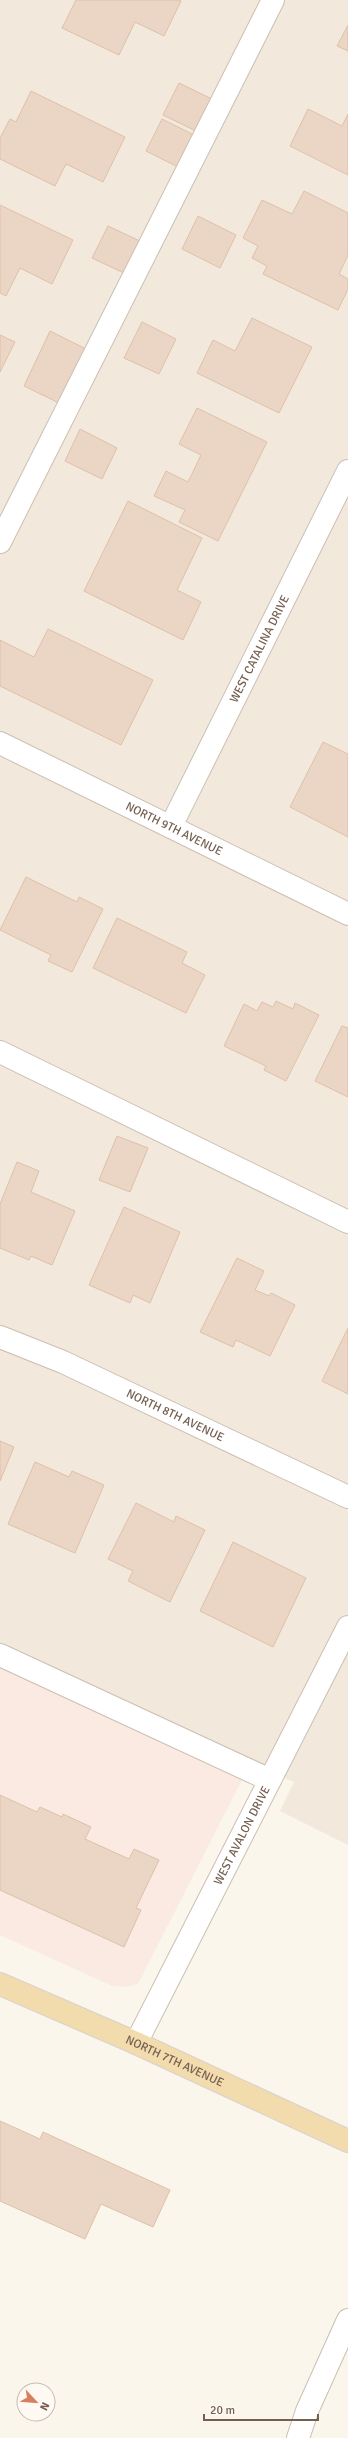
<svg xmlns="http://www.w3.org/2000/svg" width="348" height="2438" font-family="Signika,sans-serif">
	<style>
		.residential { fill: #f2e8db }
		.commercial { fill: #faeae2 }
		.building { fill: #ebd6c5; stroke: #dec0a9 }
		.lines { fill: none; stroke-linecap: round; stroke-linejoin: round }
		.minor-casing { stroke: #ccbfb3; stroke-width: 24 }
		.major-casing { stroke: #d8d2ce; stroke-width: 24 }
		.minor { stroke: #fff; stroke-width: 22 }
		.major { stroke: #f2dbad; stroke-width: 22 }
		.labels { text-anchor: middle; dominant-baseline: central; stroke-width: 3; stroke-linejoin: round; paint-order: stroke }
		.street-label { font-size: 12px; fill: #745f51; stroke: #fefaf3 }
	</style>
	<rect width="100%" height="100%" fill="#fbf6ec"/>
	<path class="residential" d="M0 0H348V1845L280 1811 294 1782 250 1764 0 1647Z"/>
	<path class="commercial" d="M0 1647 250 1764 138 1984 125 1987 112 1986 0 1935Z"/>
	<g class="building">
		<path d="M76 0H178L181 1 164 36 135 22 119 55 62 28Z"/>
		<path d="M348 25V51L337 46Z"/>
		<path d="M179 83 214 100 198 132 163 115Z"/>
		<path d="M31 91 125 137 103 182 66 164 55 186 0 159V138L10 119 16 122Z"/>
		<path d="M308 109 342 126 348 114V175L290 146Z"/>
		<path d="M162 119 196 136 180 168 146 151Z"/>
		<path d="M304 191 348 213V255L339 274 348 279V289L338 310 263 274 267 266 252 258 258 246 243 238 262 200 292 214Z"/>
		<path d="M0 205 73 240 52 284 20 268 6 296 0 293Z"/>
		<path d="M198 216 236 235 220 268 182 249Z"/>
		<path d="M108 226 142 242 126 274 92 258Z"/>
		<path d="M252 318 312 347 279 413 197 373 213 340 235 351Z"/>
		<path d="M142 322 176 339 159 374 124 358Z"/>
		<path d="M50 331 88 350 61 404 24 386Z"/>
		<path d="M0 335 15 342 0 372Z"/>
		<path d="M197 408 267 442 218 541 179 522 185 510 154 496 166 471 188 482 201 455 179 444Z"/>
		<path d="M80 429 117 448 102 479 65 461Z"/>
		<path d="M128 501 202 538 177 590 201 602 183 640 84 591Z"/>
		<path d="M48 629 153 680 121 745 0 686V640L34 657Z"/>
		<path d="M323 742 348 754V837L290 807Z"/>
		<path d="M26 877 77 902 79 897 103 909 72 972 48 961 51 955 0 930Z"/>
		<path d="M117 918 187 952 182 963 205 975 186 1013 93 968Z"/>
		<path d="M276 1001 293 1009 295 1003 319 1015 286 1081 264 1070 266 1066 224 1046 244 1004 257 1011 262 1002 273 1007Z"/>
		<path d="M342 1026 348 1028V1097L315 1081Z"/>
		<path d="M117 1136 148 1148 130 1192 99 1180Z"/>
		<path d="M17 1162 39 1171 31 1192 75 1211 52 1265 31 1256 29 1260 0 1248V1204Z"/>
		<path d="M124 1207 180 1232 150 1303 133 1295 130 1303 89 1285Z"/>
		<path d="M237 1258 264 1271 255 1290 269 1296 271 1293 295 1305 270 1356 236 1340 233 1347 200 1332Z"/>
		<path d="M348 1328V1394L322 1381Z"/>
		<path d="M0 1441 14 1447 0 1481Z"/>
		<path d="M35 1462 69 1477 72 1471 104 1485 75 1553 8 1524Z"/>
		<path d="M136 1503 174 1522 176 1516 205 1530 170 1602 128 1581 133 1571 108 1559Z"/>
		<path d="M233 1542 306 1578 273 1647 200 1611Z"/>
		<path d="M0 1795 37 1812 40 1807 62 1817 63 1814 91 1827 85 1839 129 1859 134 1849 159 1860 136 1908 141 1910 124 1947 0 1890Z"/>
		<path d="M0 2121 40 2139 43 2132 170 2190 153 2227 101 2204 85 2239 0 2201Z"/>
	</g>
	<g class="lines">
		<g class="minor-casing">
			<g id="minor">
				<path d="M0 542 273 0"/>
				<path id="s1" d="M0 743 348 914"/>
				<path id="s2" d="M171 826 348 471"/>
				<path d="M0 1052 348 1222"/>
				<path id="s3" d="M0 1337 63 1362 348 1497"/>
				<path d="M0 1655 270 1780"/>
				<path id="s4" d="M136 2043 348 1627"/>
				<path d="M298 2438 307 2411 348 2320"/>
			</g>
		</g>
		<g class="major-casing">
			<g id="major">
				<path id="s5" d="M0 1984 136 2043 348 2141"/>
			</g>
		</g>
		<use href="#minor" class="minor"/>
		<use href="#major" class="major"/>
	</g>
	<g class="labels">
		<g class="street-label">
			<text stroke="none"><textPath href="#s2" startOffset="198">WEST CATALINA DRIVE</textPath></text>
			<text stroke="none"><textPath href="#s1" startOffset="194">NORTH 9TH AVENUE</textPath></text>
			<text stroke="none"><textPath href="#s3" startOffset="192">NORTH 8TH AVENUE</textPath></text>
			<text stroke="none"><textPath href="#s4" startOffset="233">WEST AVALON DRIVE</textPath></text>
			<text stroke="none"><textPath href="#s5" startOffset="191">NORTH 7TH AVENUE</textPath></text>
		</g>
	</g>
	<g transform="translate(36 2402) rotate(116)"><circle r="19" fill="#fefaf3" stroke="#c7bcb2"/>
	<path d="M0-3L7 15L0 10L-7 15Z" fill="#d78060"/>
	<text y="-6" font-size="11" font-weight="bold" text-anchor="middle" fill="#745f51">N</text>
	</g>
	<path d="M204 2414v6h114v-6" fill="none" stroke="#745f51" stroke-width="2"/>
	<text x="210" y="2414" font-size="12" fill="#745f51" stroke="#fefaf3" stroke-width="3" paint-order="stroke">20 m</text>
</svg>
